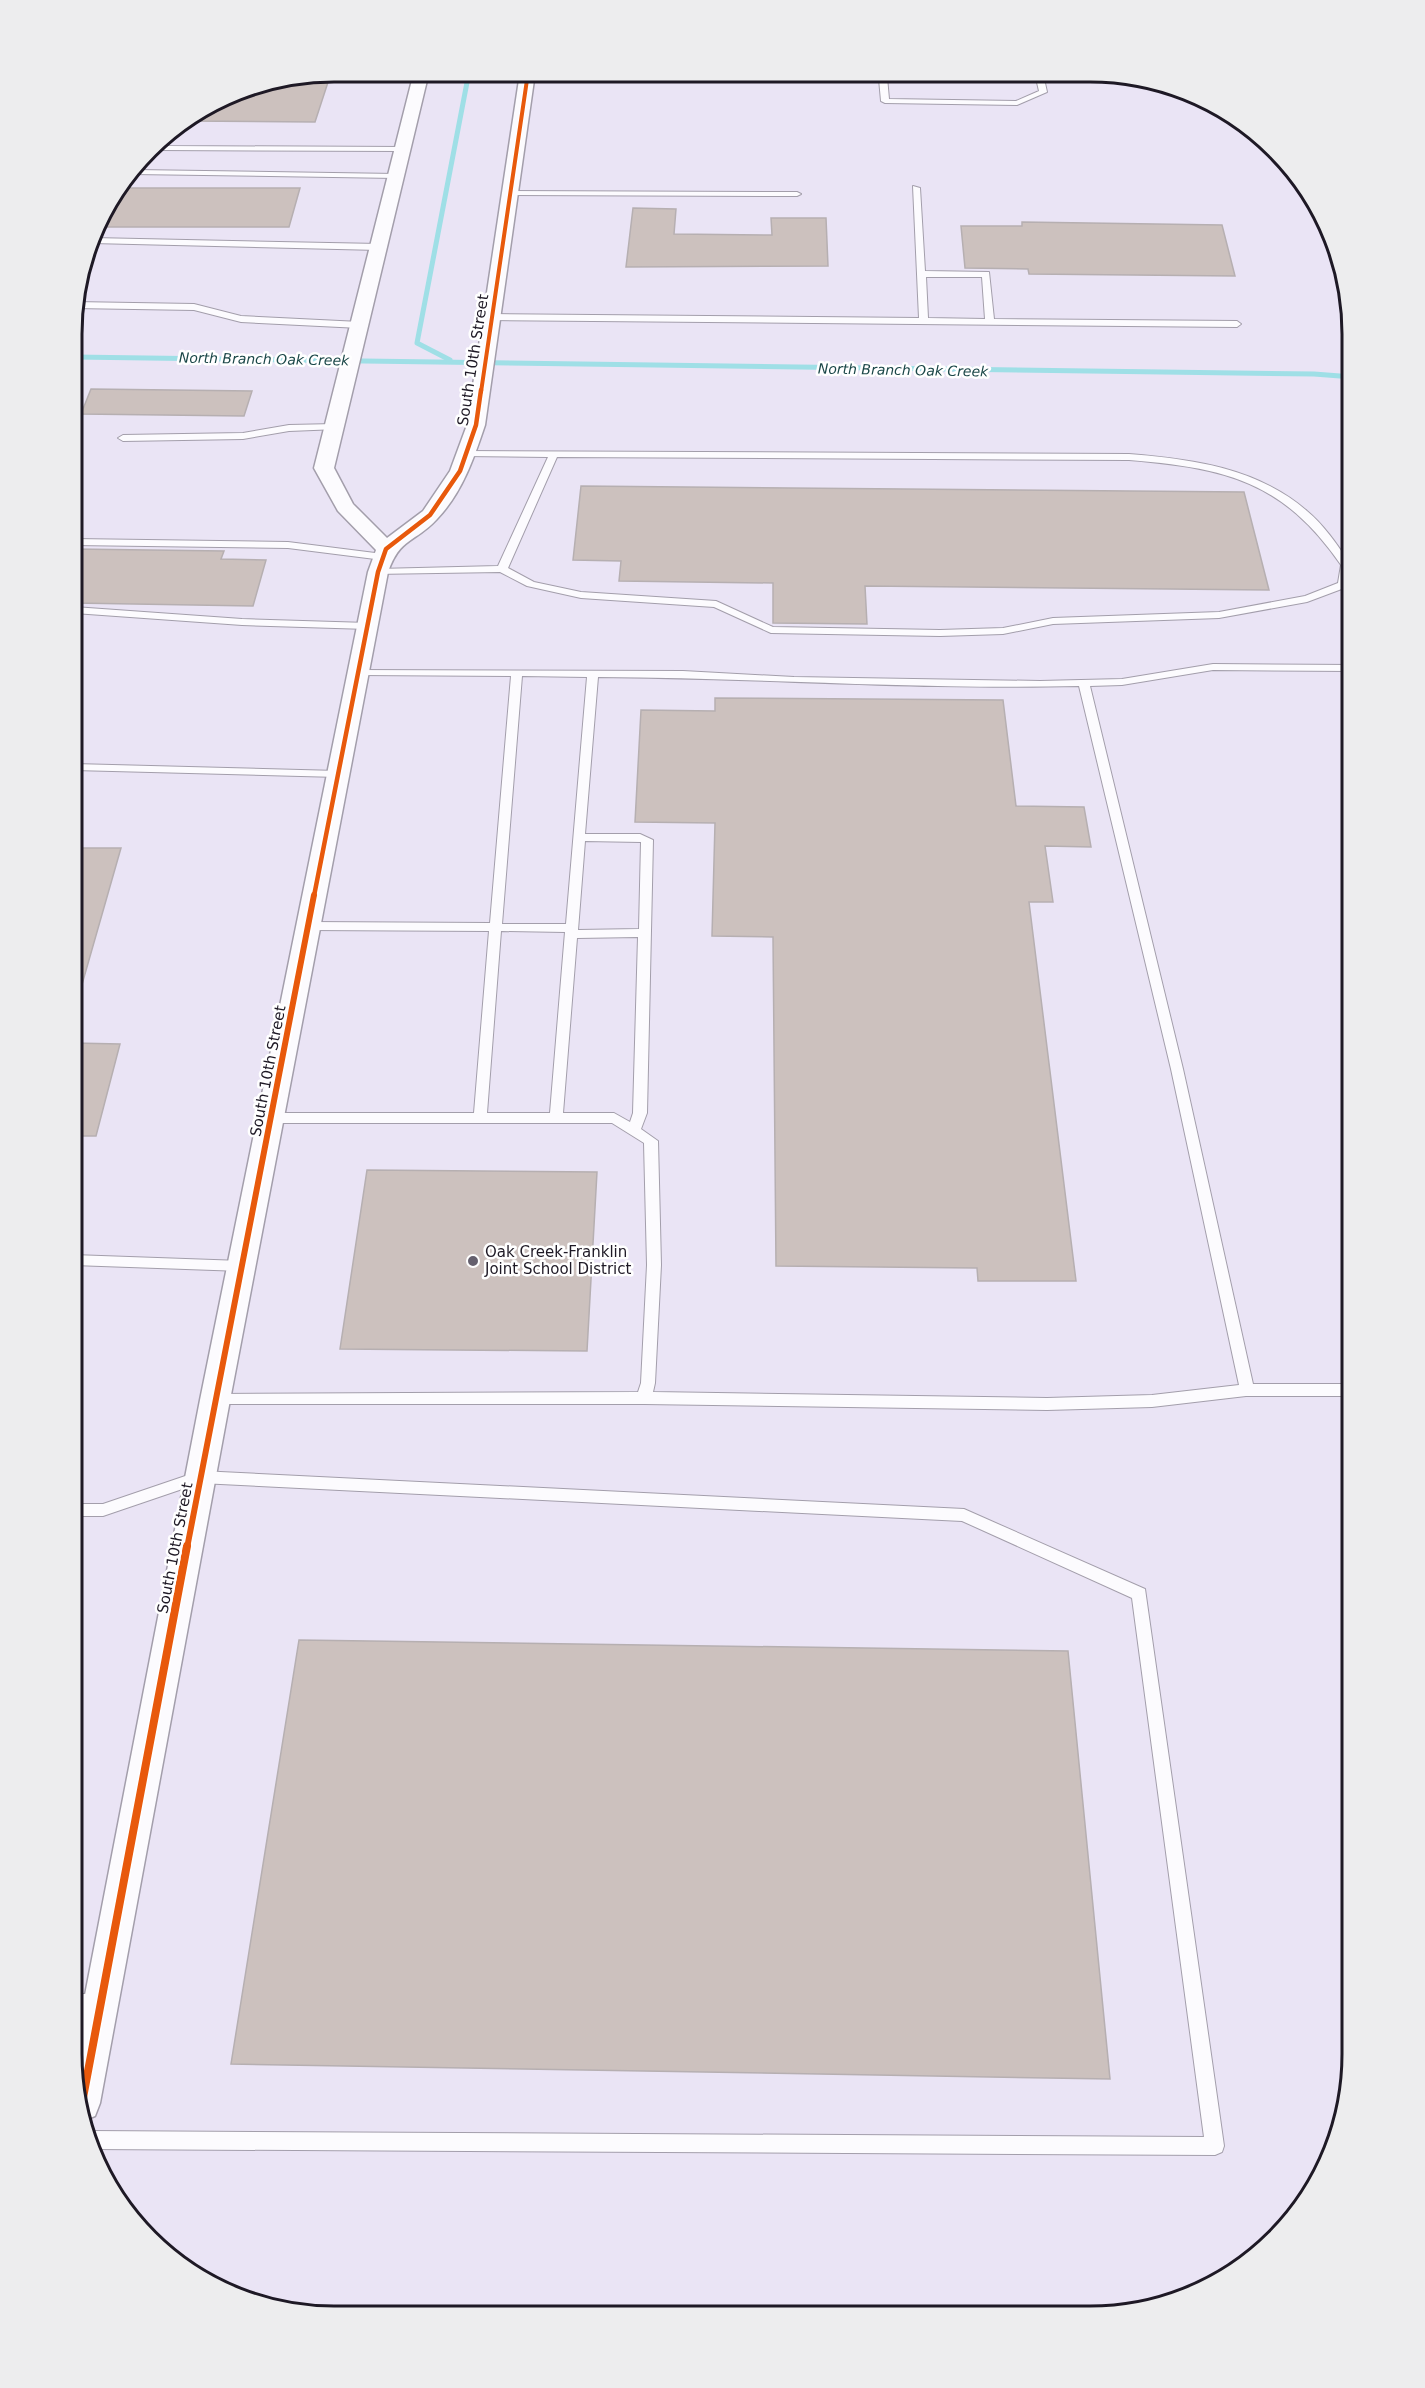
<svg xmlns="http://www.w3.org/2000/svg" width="1425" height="2388" font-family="'DejaVu Sans',sans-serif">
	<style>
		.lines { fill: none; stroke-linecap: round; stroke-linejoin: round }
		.stream { stroke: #9fdfe6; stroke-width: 5 }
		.building { fill: #ccc1be; stroke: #b6afb1; stroke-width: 1.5 }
		.service-casing { stroke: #a39eab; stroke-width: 2 }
		.minor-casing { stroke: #a39eab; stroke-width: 3 }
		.service { fill: #fcfbfe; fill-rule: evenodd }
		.minor { fill: #fcfbfe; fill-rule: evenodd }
		.cycleway-far3-casing { stroke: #fff; stroke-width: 6 }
		.cycleway-far2-casing { stroke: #fff; stroke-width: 8 }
		.cycleway-far1-casing { stroke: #fff; stroke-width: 10 }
		.cycleway-casing { stroke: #fff; stroke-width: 11 }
		.cycleway-far3 { stroke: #e8590c; stroke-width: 4 }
		.cycleway-far2 { stroke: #e8590c; stroke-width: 4.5 }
		.cycleway-far1 { stroke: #e8590c; stroke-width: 6 }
		.cycleway { stroke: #e8590c; stroke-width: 8 }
		.poi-dot { fill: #65606e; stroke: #fff; stroke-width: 2 }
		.labels { text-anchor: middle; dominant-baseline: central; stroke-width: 5; stroke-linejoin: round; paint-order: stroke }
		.far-water-label { font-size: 14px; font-style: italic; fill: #1b4748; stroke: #fff }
		.street-label { font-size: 15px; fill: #1e1925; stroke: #fff }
		.poi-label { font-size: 15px; fill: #1e1925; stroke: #fff; text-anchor: start }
		.rim { fill: none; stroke: #1e1925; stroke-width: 3 }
	</style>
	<rect width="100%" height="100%" fill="#eae4f5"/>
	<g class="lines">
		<g class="stream">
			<path d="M74 357 1314 374 1353 377"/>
			<path d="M450 360 417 343 469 72"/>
		</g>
	</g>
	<g class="building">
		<path d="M331 73 315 122 187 121 234 92Z"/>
		<path d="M122 188H300L289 227H97L99 218Z"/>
		<path d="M633 208 676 209 674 234 772 235 771 218H826L828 266 626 267Z"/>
		<path d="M1022 222 1222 225 1235 276 1029 274 1028 269 965 268 961 226H1022Z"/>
		<path d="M91 389 252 391 244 416 81 414Z"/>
		<path d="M581 486 1244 492 1269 590 865 586 867 624 773 623V583L619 581 621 561 573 560Z"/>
		<path d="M74 549 224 551 221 559 266 560 253 606 74 603Z"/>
		<path d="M715 698 1003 700 1016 806 1084 807 1091 847 1045 846 1053 902H1029L1076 1281H978L977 1268 776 1266 773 937 712 936 715 823 635 822 641 710 715 711Z"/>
		<path d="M74 848H121L81 988 73 987Z"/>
		<path d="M73 1043 120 1044 96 1136H73Z"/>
		<path d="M367 1170 597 1172 587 1351 340 1349Z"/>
		<path d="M299 1640 1068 1651 1110 2079 231 2064Z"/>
	</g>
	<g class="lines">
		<g class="service-casing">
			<g id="service">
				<path d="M524 73 883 75 887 77 889 99 1016 101 1039 91 1035 74H1043L1047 92 1017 105 885 103 881 101 879 79 528 75Z"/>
				<path d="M169 133 167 146 403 147 407 149 403 151 159 150 161 138Z"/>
				<path d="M136 170 396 174 400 176 396 178 133 174Z"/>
				<path d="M913 186 920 188 925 271 989 272 994 319 1237 321 1241 324 1237 327 492 320 488 317 492 314 919 318ZM926 277H982L985 319 928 318Z"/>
				<path d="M507 191 797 192 801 194 797 196 510 195 506 193Z"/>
				<path d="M93 238 379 244 383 247 379 250 92 243Z"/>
				<path d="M74 302 194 304 241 316 360 322 364 325 360 328 241 322 194 310 74 308Z"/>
				<path d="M335 424 340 427 338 429 289 431 243 439 123 441 118 438 123 435 243 433 289 425Z"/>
				<path d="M466 451 1129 454C1192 459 1258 468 1307 511 1325 526 1338 546 1351 565L1347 587 1307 602 1219 618 1053 624 1003 634 940 636 771 633 714 607 581 598 527 586 500 572 374 574V570L378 569 498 566 548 457 463 456 461 454ZM557 457 1129 460C1226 468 1283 481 1341 565L1338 583 1305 596 1219 612 1053 618 1003 628 940 630 773 627 716 601 581 592 534 582 508 568Z"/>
				<path d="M74 539 288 542 383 554 388 557 383 560 288 548 74 545Z"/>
				<path d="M74 607 242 619 368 623 373 626 368 629 242 625 74 613Z"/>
				<path d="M1213 664 1353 665V671L1213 670 1122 685 1090 686 1183 1069 1253 1384H1353V1396H1246L1152 1407 1047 1410 644 1404H210L208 1400 210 1396 215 1394 638 1392 641 1383 647 1265 644 1143 612 1123H271L264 1118 271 1113H474L489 931 309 930 303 926 309 922 490 923 511 676 359 675 354 672 355 670 683 671 794 677 1040 681 1122 679ZM522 676 587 677 566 924H502ZM598 677C759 678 919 690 1079 686L1171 1069 1239 1385 1152 1395 1047 1398 653 1392 655 1383 661 1265 658 1141 641 1129 647 1113 653 840 640 834H585ZM585 841 641 842 639 929 578 930ZM501 931 565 932 550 1113H487ZM638 937 633 1113 630 1122 614 1113H563L577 938Z"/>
				<path d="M74 764 338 771 344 774 338 777 74 770Z"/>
				<path d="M73 1255 242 1261 247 1262 249 1266 247 1270 242 1271 73 1265Z"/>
				<path d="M200 1471 964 1509 1145 1589 1224 2146 1222 2152 1215 2155 91 2149 89 2131 1204 2137 1132 1598 962 1521 200 1483 103 1516H73V1504H103Z"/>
				<path d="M72 1994H100L106 1996 109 2002 106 2008 100 2010H72Z"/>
			</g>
		</g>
		<g class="minor-casing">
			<path id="minor" d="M414 72H429L334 468 353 504 387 538 423 511 450 471 467 425 520 73H535L485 425C474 458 462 493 437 519 415 543 400 537 388 572L230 1400 100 2103 95 2116 85 2120 73 2057 200 1400 368 572 376 550 338 511 314 468Z"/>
		</g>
		<use href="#service" class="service"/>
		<use href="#minor" class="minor"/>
		<g class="cycleway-far3-casing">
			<path id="cycleway-far3" d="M481 392 528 73"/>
		</g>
		<g class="cycleway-far2-casing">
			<path id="cycleway-far2" d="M314 896 378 572 386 549 430 515 460 471 476 425 481 390"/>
		</g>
		<g class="cycleway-far1-casing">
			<path id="cycleway-far1" d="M187 1548 314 895"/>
		</g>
		<g class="cycleway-casing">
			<path id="cycleway" d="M82 2103 187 1546"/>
		</g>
		<use href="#cycleway-far3" class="cycleway-far3"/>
		<use href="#cycleway-far2" class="cycleway-far2"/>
		<use href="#cycleway-far1" class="cycleway-far1"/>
		<use href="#cycleway" class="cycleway"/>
	</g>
	<circle class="poi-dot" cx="473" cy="1261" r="6"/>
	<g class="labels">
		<g class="far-water-label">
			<text transform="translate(264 359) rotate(1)">North Branch Oak Creek</text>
			<text transform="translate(903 370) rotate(1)">North Branch Oak Creek</text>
		</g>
		<g class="street-label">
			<text transform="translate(473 360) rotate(-81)">South 10th Street</text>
			<text transform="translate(268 1071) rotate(-79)">South 10th Street</text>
			<text transform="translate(175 1548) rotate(-79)">South 10th Street</text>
		</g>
		<g class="poi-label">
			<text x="485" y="1252">Oak Creek-Franklin<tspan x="485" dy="17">Joint School District</tspan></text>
		</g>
	</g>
	<path d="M0 0H1425V2388H0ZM334 82H1090A252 252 0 0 1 1342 334V2054A252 252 0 0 1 1090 2306H334A252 252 0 0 1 82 2054V334A252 252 0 0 1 334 82Z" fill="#ededee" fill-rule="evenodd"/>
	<path class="rim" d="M334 82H1090A252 252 0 0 1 1342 334V2054A252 252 0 0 1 1090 2306H334A252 252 0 0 1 82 2054V334A252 252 0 0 1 334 82Z"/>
</svg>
